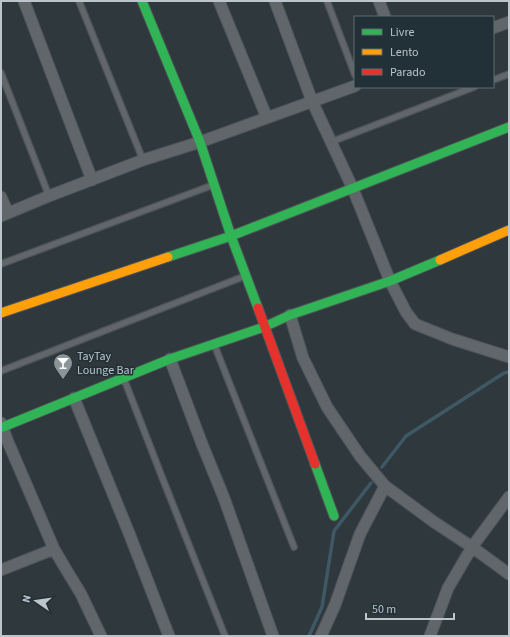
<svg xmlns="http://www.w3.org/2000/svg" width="510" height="637" viewBox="0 0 510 637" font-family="'Source Sans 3',sans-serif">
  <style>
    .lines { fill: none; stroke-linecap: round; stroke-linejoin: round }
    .stream { stroke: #3e5965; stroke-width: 3.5 }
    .lane-casing { stroke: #4d5357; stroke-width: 8 }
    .street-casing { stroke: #4d5357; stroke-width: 13 }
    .fast-casing { stroke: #4d5357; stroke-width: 11 }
    .slow-casing { stroke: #4d5357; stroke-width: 11 }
    .jam-casing { stroke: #4d5357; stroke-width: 11 }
    .lane { stroke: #606669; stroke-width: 5.5 }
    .street { stroke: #606669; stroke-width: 11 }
    .fast { stroke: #30b455; stroke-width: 9 }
    .slow { stroke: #ff9f0a; stroke-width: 9 }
    .jam { stroke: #e5322d; stroke-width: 9 }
    .labels { text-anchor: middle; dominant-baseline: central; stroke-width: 3; stroke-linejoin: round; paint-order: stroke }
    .poi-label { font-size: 12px; fill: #bbc5cb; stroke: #223037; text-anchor: start }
  </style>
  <rect width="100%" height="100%" fill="#2f383c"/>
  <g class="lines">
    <path class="stream" d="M382 467 406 436 504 373 509 372
      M309 636 322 607 334 531 371 483"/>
    <g class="lane-casing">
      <path id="lane" d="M79 1 143 160
        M327 1 355 75
        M1 73 49 196
        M493 80 509 74
        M331 142 474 87
        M1 264 213 185
        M214 344 294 547
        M1 371 245 276
        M124 379 162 477 225 636"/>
    </g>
    <g class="street-casing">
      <path id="street" d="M24 1 92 180
        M219 1 267 118
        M275 1 312 101 353 189 390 281 406 312 415 324 452 339 509 357
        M379 1 385 17
        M493 28 509 22
        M1 197 8 213
        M1 216 49 196 143 160 200 142 355 86
        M290 315 303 358 327 407 360 456 385 486 434 522 472 547 509 574
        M170 359 202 444 224 498 273 636
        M74 398 129 533 169 636
        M1 423 8 442 54 549 64 566 81 594 101 636
        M1 570 54 549
        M321 636 335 605 360 534 385 486
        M430 636 448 588 472 547 509 497"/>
    </g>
    <g class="fast-casing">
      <path id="fast" d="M142 1 200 142 231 236 258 308
        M168 257 231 236 509 127
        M3 427 170 359 264 327 290 315 390 281 440 260
        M315 464 334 516"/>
    </g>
    <g class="slow-casing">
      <path id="slow" d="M440 260 509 230
        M1 313 168 257"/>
    </g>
    <g class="jam-casing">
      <path id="jam" d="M258 308 315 464"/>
    </g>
    <use href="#lane" class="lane"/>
    <use href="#street" class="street"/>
    <use href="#fast" class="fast"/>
    <use href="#slow" class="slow"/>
    <use href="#jam" class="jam"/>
  </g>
  <defs>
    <g id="bar-pin" transform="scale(1)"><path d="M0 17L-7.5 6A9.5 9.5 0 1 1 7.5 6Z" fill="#8a9499" stroke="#223037"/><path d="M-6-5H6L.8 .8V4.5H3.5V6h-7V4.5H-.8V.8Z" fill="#fff"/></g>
  </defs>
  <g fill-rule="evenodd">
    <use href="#bar-pin" x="63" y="363"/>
  </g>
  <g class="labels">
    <g class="poi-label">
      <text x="77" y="356">TayTay<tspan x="77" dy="14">Lounge Bar</tspan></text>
    </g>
  </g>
  <rect width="510" height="637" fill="none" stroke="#bbc5cb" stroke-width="4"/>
  <rect x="354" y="16" width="140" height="72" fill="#223037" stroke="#5f6c72"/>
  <rect x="362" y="29" width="20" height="6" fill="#30b455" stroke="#5f6c72"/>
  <text x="390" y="36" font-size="12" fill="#bbc5cb">Livre</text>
  <rect x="362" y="49" width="20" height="6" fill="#ff9f0a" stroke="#5f6c72"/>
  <text x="390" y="56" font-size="12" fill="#bbc5cb">Lento</text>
  <rect x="362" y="69" width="20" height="6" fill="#e5322d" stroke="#5f6c72"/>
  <text x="390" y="76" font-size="12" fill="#bbc5cb">Parado</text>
  <g transform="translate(36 601) rotate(283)" stroke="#223037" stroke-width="3" paint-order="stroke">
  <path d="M0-3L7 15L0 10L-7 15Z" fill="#bbc5cb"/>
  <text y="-6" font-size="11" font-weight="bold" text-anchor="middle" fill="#bbc5cb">N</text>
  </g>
  <path d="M366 613v6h88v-6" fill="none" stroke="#bbc5cb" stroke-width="2"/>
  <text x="372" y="613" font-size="12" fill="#bbc5cb" stroke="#223037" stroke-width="3" paint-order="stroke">50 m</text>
</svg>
